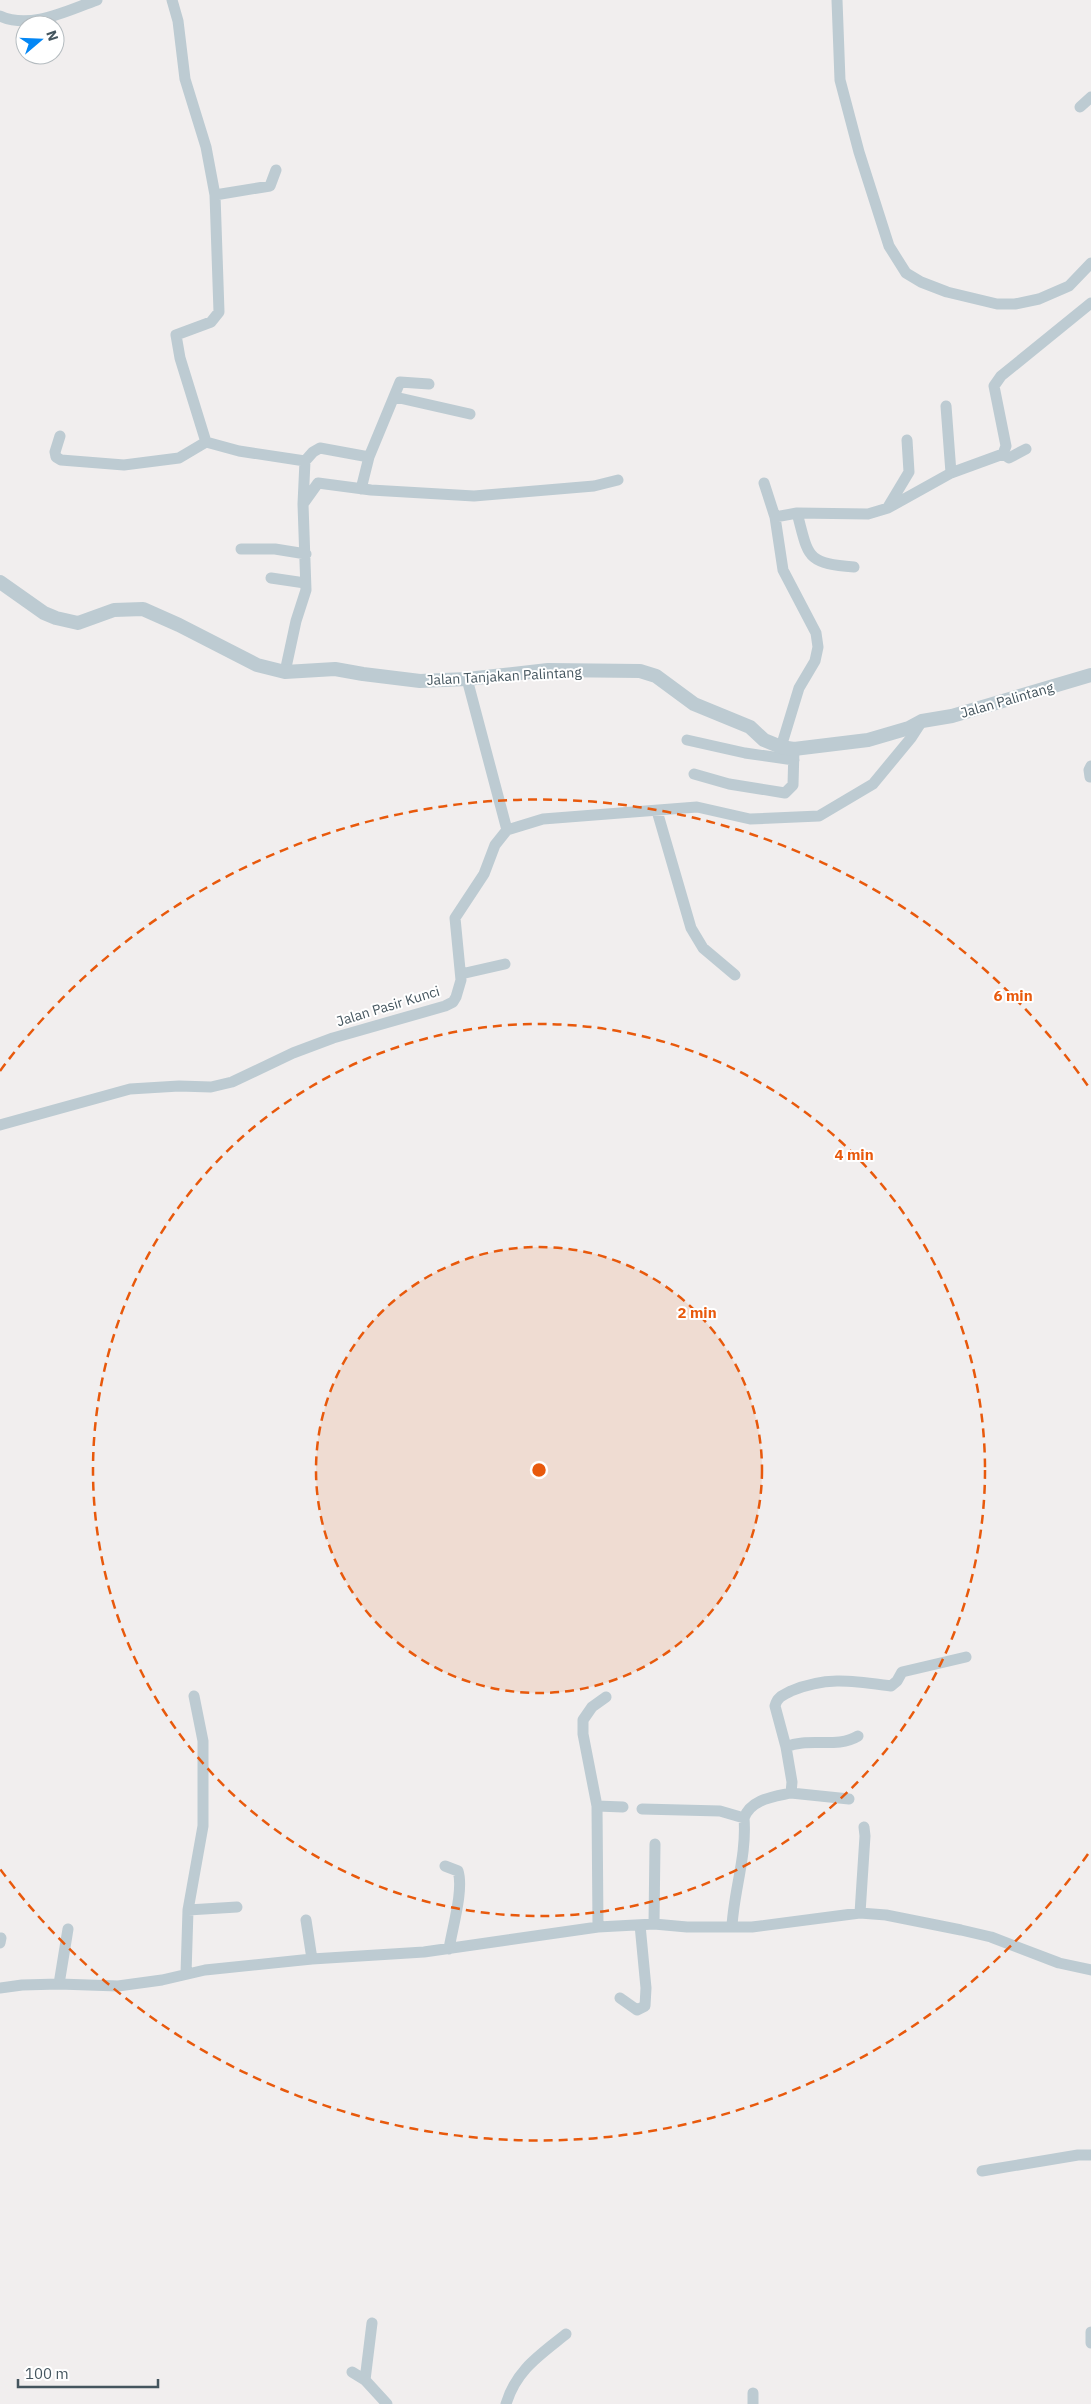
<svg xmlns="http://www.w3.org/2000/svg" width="1091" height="2404" viewBox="0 0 1091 2404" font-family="'IBM Plex Sans',sans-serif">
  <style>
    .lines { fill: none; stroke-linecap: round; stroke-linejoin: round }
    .minor { stroke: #bdcbd2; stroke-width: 11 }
    .tertiary { stroke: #bdcbd2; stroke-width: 14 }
    .ring { fill: none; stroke: #e8590c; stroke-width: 2.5; stroke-dasharray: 9 6 }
    .labels { text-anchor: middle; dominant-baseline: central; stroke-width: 4; stroke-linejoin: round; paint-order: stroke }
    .street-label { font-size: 14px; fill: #44555e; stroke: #fff }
    .centre { fill: #e8590c; stroke: #fff; stroke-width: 2.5 }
    .ring-label { font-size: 15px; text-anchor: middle; font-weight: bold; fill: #e8590c; stroke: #fff; stroke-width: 4; stroke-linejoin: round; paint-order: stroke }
  </style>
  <rect width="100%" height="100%" fill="#f1eeee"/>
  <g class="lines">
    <path class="minor" d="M172 0 178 21 185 79 206 147 215 195 219 312 211 322 176 335 180 358 206 442 239 451 305 461 303 504 306 590 296 621 285 672
      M837 0 840 80 859 152 889 246 906 273 921 282 947 292 997 304H1015L1039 299 1069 286 1091 263
      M0 16C31 30 68 10 97 0
      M1080 107 1091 97
      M215 195 270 186 276 170
      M395 397 470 414
      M946 406 951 473
      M60 436 55 452 56 457 61 460 124 465 179 458 206 442
      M1003 454 1009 458 1026 449
      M369 457 400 382 429 384
      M305 461 313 452 320 448 369 457 361 489
      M764 483 775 517
      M303 504 318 483 371 490 474 496 594 486 618 480
      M888 507 909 472 907 440
      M797 513C809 557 805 563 854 567
      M241 549H275L306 554
      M271 578 305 583
      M467 679 507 830
      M687 740 745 753 794 760
      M781 747 799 688 815 661 818 647 816 633 783 570 775 517 797 513 868 514 888 508 951 473 1003 454 1006 446 994 386 1001 376 1091 303
      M694 774 729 784 785 793 793 785 794 749
      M1090 777 1089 770 1091 766
      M657 811 691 928 703 948 735 975
      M461 974 505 964
      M0 1125 130 1089 179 1086 211 1087 232 1082 293 1053 333 1038 445 1006 453 1002 456 997 461 980 455 918 484 874 495 845 507 830 543 819 697 807 750 819 819 816 873 784 911 738 922 721
      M786 1747 775 1706C777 1697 783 1695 791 1691 827 1676 853 1681 891 1686L897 1681 902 1672 966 1657
      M791 1793 849 1799
      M597 1806 623 1807
      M642 1809 720 1811 744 1818C747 1855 734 1890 732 1926
      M744 1818C751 1799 773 1797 791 1793L792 1782 786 1747C808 1737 837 1749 858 1736
      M445 1866 458 1871C464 1890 452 1929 449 1949
      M188 1910 237 1907
      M860 1913 865 1836 864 1827
      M306 1920 312 1959
      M654 1924 655 1844
      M598 1927 597 1806 583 1734V1720L592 1707 606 1697
      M0 1943 1 1938
      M186 1974 188 1910 203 1826V1741L194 1696
      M59 1984 68 1929
      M0 1988 22 1985 59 1984 118 1986 162 1980 205 1970 312 1959 424 1952 598 1927 654 1924 687 1927H752L860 1913 886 1915 961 1930 991 1937 1059 1963 1091 1970
      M620 1998 637 2010 645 2006 646 1988 640 1925
      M982 2171 1078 2155H1091
      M372 2323 365 2380 387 2404
      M1091 2332V2343
      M352 2372 365 2380
      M506 2404C516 2370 540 2355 566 2334
      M753 2404V2393"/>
    <path class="tertiary" d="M0 582 44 613 56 618 78 623 114 610 143 609 179 625 257 665 285 672 335 669 363 674 420 681 467 679 548 670 640 671 656 676 694 704 750 727 764 740 781 747 794 749 868 740 909 728 922 721 952 716 1091 675"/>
  </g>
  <circle cx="539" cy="1470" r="223" fill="#e8590c" fill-opacity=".12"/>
  <g class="ring">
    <circle cx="539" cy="1470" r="223"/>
    <circle cx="539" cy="1470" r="446"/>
    <path d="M1088 1854A670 670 0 0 1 0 1869M0 1071A670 670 0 0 1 1088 1086"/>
  </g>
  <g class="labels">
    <g class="street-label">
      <text transform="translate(504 676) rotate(-3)">Jalan Tanjakan Palintang</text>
      <text transform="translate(1007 700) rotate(-16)">Jalan Palintang</text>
      <text transform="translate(388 1006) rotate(-17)">Jalan Pasir Kunci</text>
    </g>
  </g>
  <circle cx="539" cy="1470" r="8" class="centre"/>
  <g class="ring-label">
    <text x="1013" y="1001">6 min</text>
    <text x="854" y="1160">4 min</text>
    <text x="697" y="1318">2 min</text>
  </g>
  <g transform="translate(40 40) rotate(71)"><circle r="24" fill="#ffffff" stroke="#b4bbbf"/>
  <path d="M0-4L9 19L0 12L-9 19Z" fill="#0487f5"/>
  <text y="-8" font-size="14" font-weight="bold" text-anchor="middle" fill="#44555e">N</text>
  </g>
  <path d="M18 2379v8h140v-8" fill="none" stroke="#44555e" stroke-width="2.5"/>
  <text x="25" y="2379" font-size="15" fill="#44555e" stroke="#ffffff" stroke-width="4" paint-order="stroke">100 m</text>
</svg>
